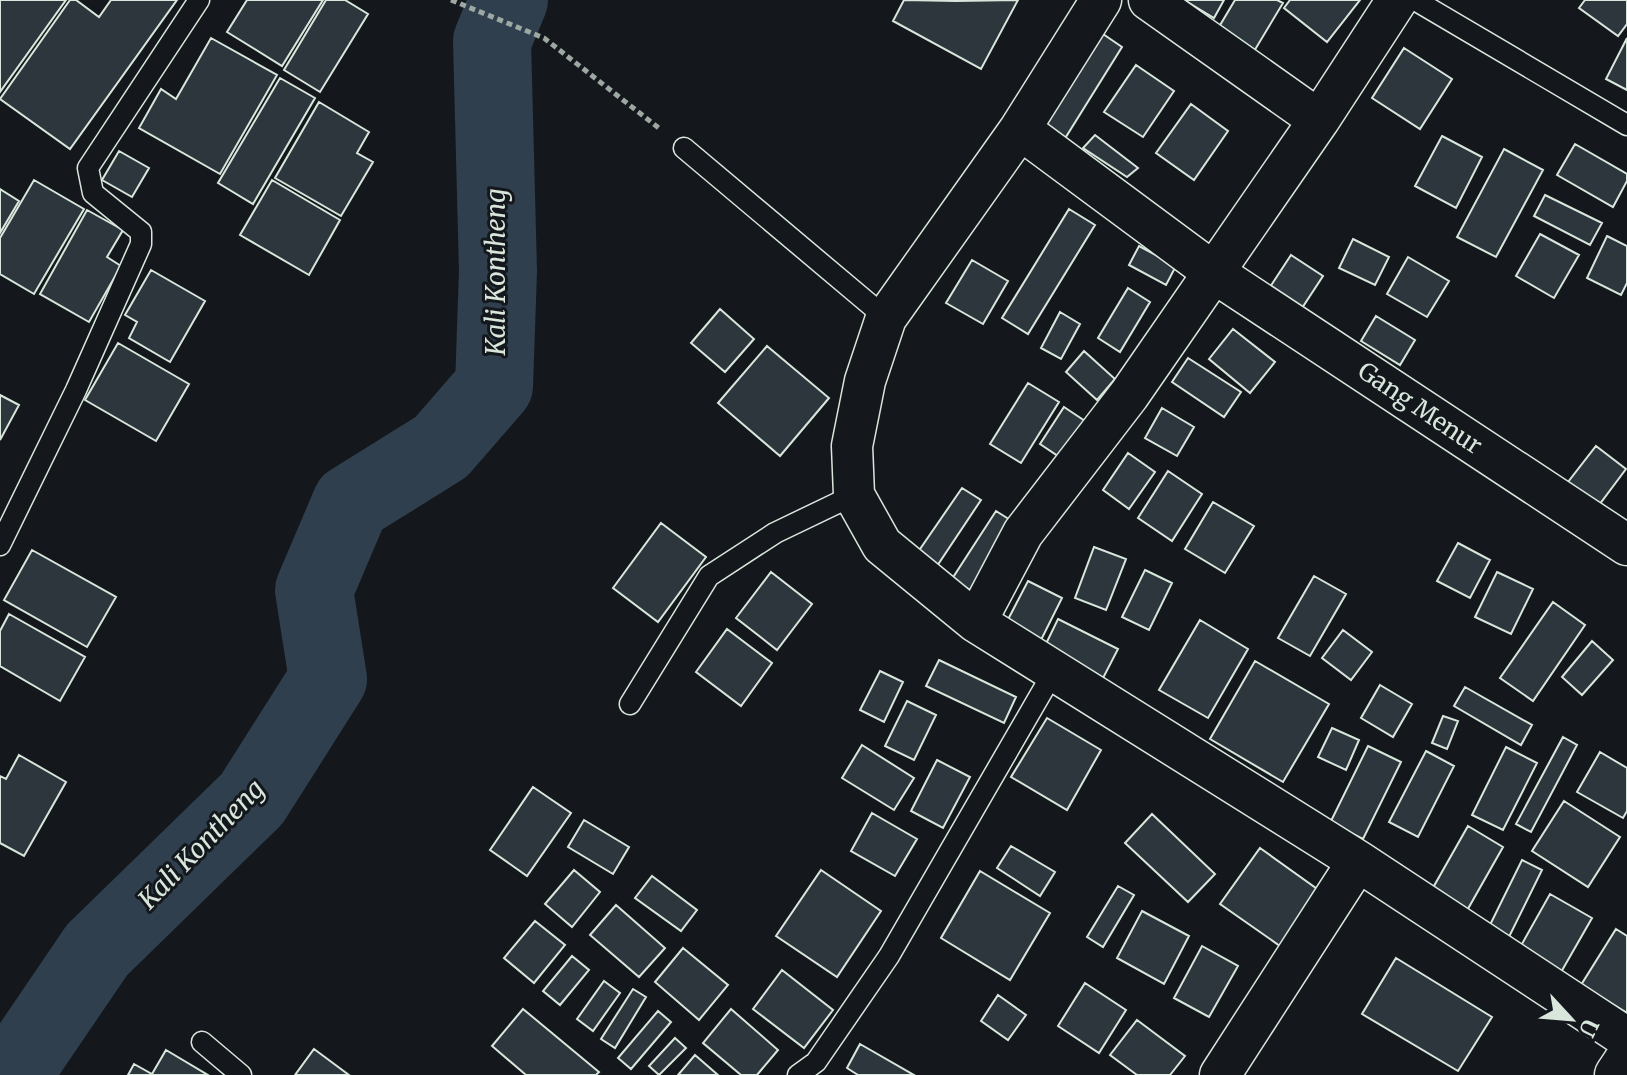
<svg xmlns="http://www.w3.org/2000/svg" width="1627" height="1075" viewBox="0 0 1627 1075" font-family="Merriweather,serif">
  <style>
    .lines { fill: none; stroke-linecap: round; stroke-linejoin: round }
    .river { stroke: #2f3f4d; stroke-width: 78 }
    .building { fill: #2c363c; stroke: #d8e6dc; stroke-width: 2 }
    .service-casing { stroke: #d8e6dc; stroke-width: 23 }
    .minor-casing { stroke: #d8e6dc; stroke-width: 43 }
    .secondary-casing { stroke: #d8e6dc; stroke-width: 47 }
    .path { stroke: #9da8a2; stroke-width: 5; stroke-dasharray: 6 4; stroke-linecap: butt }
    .service { stroke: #14181c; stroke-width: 20 }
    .minor { stroke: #14181c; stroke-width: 40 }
    .secondary { stroke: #14181c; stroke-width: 44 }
    .labels { text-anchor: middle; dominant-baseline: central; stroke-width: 6; stroke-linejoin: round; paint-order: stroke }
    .street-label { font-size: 24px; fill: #d8e6dc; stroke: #14181c }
    .water-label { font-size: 26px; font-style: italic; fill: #d8e6dc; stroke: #14181c }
  </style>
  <rect width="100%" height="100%" fill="#14181c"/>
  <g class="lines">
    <path class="river" d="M12 1075 97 950 252 799 328 679 314 590 351 503 441 447 494 386 498 271 492 41 509 0"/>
  </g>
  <path class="building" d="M0 0H66L0 92Z
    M70 0H76L99 17 111 0H177L70 149 0 99Z
    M247 0H323L282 66 227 32Z
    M326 0H345L368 14 320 92 284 70Z
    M904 0 956 1 1018 0 981 69 893 21Z
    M1184 0H1224L1214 18Z
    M1235 0H1277L1283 3 1250 58 1213 37Z
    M1290 0H1360L1327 42 1284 8Z
    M1585 0H1627V24L1618 36 1579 8Z
    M1103 34 1122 47 1059 148 1039 135Z
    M211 38 277 75 220 174 139 128 161 89 176 99Z
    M1627 38V90L1606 79Z
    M1404 48 1452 79 1420 129 1372 98Z
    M1136 65 1174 91 1143 137 1104 112Z
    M280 78 315 98 253 204 218 183Z
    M319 102 369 132 357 153 373 162 341 216 275 178Z
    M1191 104 1228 131 1194 180 1156 153Z
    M1095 135 1138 168 1127 177 1083 148Z
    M1442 136 1482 157 1456 208 1415 186Z
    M1575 144 1627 174V181L1613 207 1557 175Z
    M1504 149 1543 170 1496 257 1457 237Z
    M119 151 149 168 132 197 102 180Z
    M34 180 84 209 34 294 0 274V238Z
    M272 180 340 220 309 275 240 235Z
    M0 189 19 201 0 233Z
    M1545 195 1602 223 1590 245 1534 216Z
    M1069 209 1095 225 1028 334 1002 318Z
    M87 210 123 230 107 257 121 266 89 322 40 294Z
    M1540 234 1579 255 1554 298 1516 276Z
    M1607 236 1627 246V283L1621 295 1587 278Z
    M1353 239 1389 257 1375 285 1339 268Z
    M1139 246 1176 266 1166 285 1129 265Z
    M1291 255 1323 276 1302 308 1270 287Z
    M1408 257 1449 281 1427 317 1387 294Z
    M972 260 1008 281 983 324 946 303Z
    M151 270 205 301 170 362 129 338 137 322 125 315Z
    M1128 288 1150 302 1120 352 1098 338Z
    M720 309 754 339 725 372 691 343Z
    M1060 312 1080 324 1061 359 1041 348Z
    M1376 316 1415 340 1400 365 1361 341Z
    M1233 329 1275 362 1250 393 1209 359Z
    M118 343 189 384 156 441 85 400Z
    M767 346 829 398 780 456 718 403Z
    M1084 351 1115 379 1097 400 1066 372Z
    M1188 358 1241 392 1224 417 1172 382Z
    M1028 383 1059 402 1021 463 990 444Z
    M0 395 19 405 0 440Z
    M1064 407 1085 421 1061 458 1040 444Z
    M1162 408 1194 427 1177 456 1145 438Z
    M1596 446 1626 469 1599 505 1568 482Z
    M1128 453 1155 472 1129 509 1103 490Z
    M1168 471 1202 494 1172 541 1138 518Z
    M962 488 981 500 937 566 918 552Z
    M1213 502 1254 526 1225 573 1185 549Z
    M996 511 1015 523 970 590 952 579Z
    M661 523 706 557 658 622 613 588Z
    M1458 543 1490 560 1470 598 1437 581Z
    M1094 547 1126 559 1106 610 1075 598Z
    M32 550 116 597 87 647 4 600Z
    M1145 570 1172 583 1149 630 1122 617Z
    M771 572 812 604 777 650 736 618Z
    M1497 572 1533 589 1511 634 1475 617Z
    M1314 576 1346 594 1310 656 1278 638Z
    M1028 581 1062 598 1037 648 1002 631Z
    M1553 602 1585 625 1533 701 1500 678Z
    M9 614 85 657 60 701 0 666V631Z
    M1058 619 1118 649 1101 682 1042 652Z
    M1200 620 1248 649 1208 718 1159 690Z
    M727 629 772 663 741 706 696 672Z
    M1343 630 1372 652 1351 680 1322 658Z
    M1592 641 1613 660 1582 695 1562 677Z
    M939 660 1016 697 1004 723 926 686Z
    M1255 661 1329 704 1283 782 1210 739Z
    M880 671 903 682 884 722 860 710Z
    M1380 685 1412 704 1393 737 1361 718Z
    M1465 687 1532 725 1521 745 1454 706Z
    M907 701 936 715 914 760 885 746Z
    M1443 716 1458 721 1447 749 1432 743Z
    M1047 718 1101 750 1067 810 1011 777Z
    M1332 728 1359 740 1346 770 1318 757Z
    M1563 737 1577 745 1531 832 1516 824Z
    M862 745 914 778 894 810 842 778Z
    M1368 746 1401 762 1363 839 1330 823Z
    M1506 747 1537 763 1503 830 1472 815Z
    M1426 751 1454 766 1418 837 1389 822Z
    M1600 752 1627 768V811L1623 818 1577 792Z
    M19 755 66 782 24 856 0 843V776L6 779Z
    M937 760 970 777 943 828 911 811Z
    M533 787 571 813 527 876 490 850Z
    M1564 801 1620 837 1588 887 1532 851Z
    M872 813 917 839 895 876 851 851Z
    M1152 814 1215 874 1188 902 1125 843Z
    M584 820 629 847 613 874 568 847Z
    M1468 826 1503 847 1465 914 1430 893Z
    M1011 846 1055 872 1040 896 997 868Z
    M1260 848 1320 891 1280 946 1220 904Z
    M1522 860 1542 870 1505 945 1485 935Z
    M574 870 600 892 572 927 545 904Z
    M821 870 881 911 837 977 776 936Z
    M980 871 1050 913 1010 980 941 938Z
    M652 876 697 910 681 931 635 898Z
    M1118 886 1134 895 1103 947 1087 937Z
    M1550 894 1592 918 1560 974 1518 951Z
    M616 905 665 948 639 977 590 935Z
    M1142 911 1189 936 1164 984 1117 958Z
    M535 921 565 945 534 983 504 958Z
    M1616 929 1627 936V1013L1581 985Z
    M1202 946 1238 966 1209 1017 1174 998Z
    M683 948 728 985 699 1020 655 982Z
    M572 956 589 970 560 1005 543 991Z
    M1396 958 1492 1017 1458 1071 1362 1014Z
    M782 970 833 1010 804 1048 753 1009Z
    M604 981 620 993 593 1031 577 1019Z
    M1085 983 1126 1010 1099 1053 1058 1026Z
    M633 989 646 997 615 1048 601 1039Z
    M998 995 1026 1015 1008 1040 981 1021Z
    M523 1009 599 1072 596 1075H526L492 1046Z
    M731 1009 778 1050 757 1075H741L703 1043Z
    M658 1011 671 1022 631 1069 618 1058Z
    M1137 1020 1185 1056 1170 1075H1137L1110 1055Z
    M675 1038 686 1048 659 1075 649 1066Z
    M860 1044 914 1075H858L847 1068Z
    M314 1049 349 1075H295Z
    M166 1050 208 1075H128L134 1064 152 1074Z
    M695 1055 718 1075H678Z"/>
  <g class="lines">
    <g class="service-casing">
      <path id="service" d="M1415 0 1627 125
        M684 148 886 318
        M0 545 76 390 141 244V232L93 193 88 168 199 0
        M630 704 709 576 775 533 854 495
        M202 1042 241 1075
        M798 1075 816 1062 889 956 1054 671"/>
    </g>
    <g class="minor-casing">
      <path id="minor" d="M1101 0 1020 129 886 318 865 381 852 446 854 495 882 545 976 622 1358 861 1627 1038
        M1149 0 1319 120
        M1020 129 1213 272 1627 545
        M976 622 1023 533 1129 395 1319 120 1397 0
        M1220 1075 1358 861"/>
    </g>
    <g class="secondary-casing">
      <path id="secondary" d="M1617 1075 1627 1060"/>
    </g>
    <path class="path" d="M451 0 544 38 660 129"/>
    <use href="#service" class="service"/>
    <use href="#minor" class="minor"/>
    <use href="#secondary" class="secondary"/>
  </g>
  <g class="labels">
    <g class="street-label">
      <text transform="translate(1420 408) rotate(34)">Gang Menur</text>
    </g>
    <g class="water-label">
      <text transform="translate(495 272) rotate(-90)">Kali Kontheng</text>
      <text transform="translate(201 844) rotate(-46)">Kali Kontheng</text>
    </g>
  </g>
  <g transform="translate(1571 1019) rotate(116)" stroke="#14181c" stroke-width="6" paint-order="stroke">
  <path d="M0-6L14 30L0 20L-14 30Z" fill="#d8e6dc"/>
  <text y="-12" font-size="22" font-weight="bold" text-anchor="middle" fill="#d8e6dc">U</text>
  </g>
</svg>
